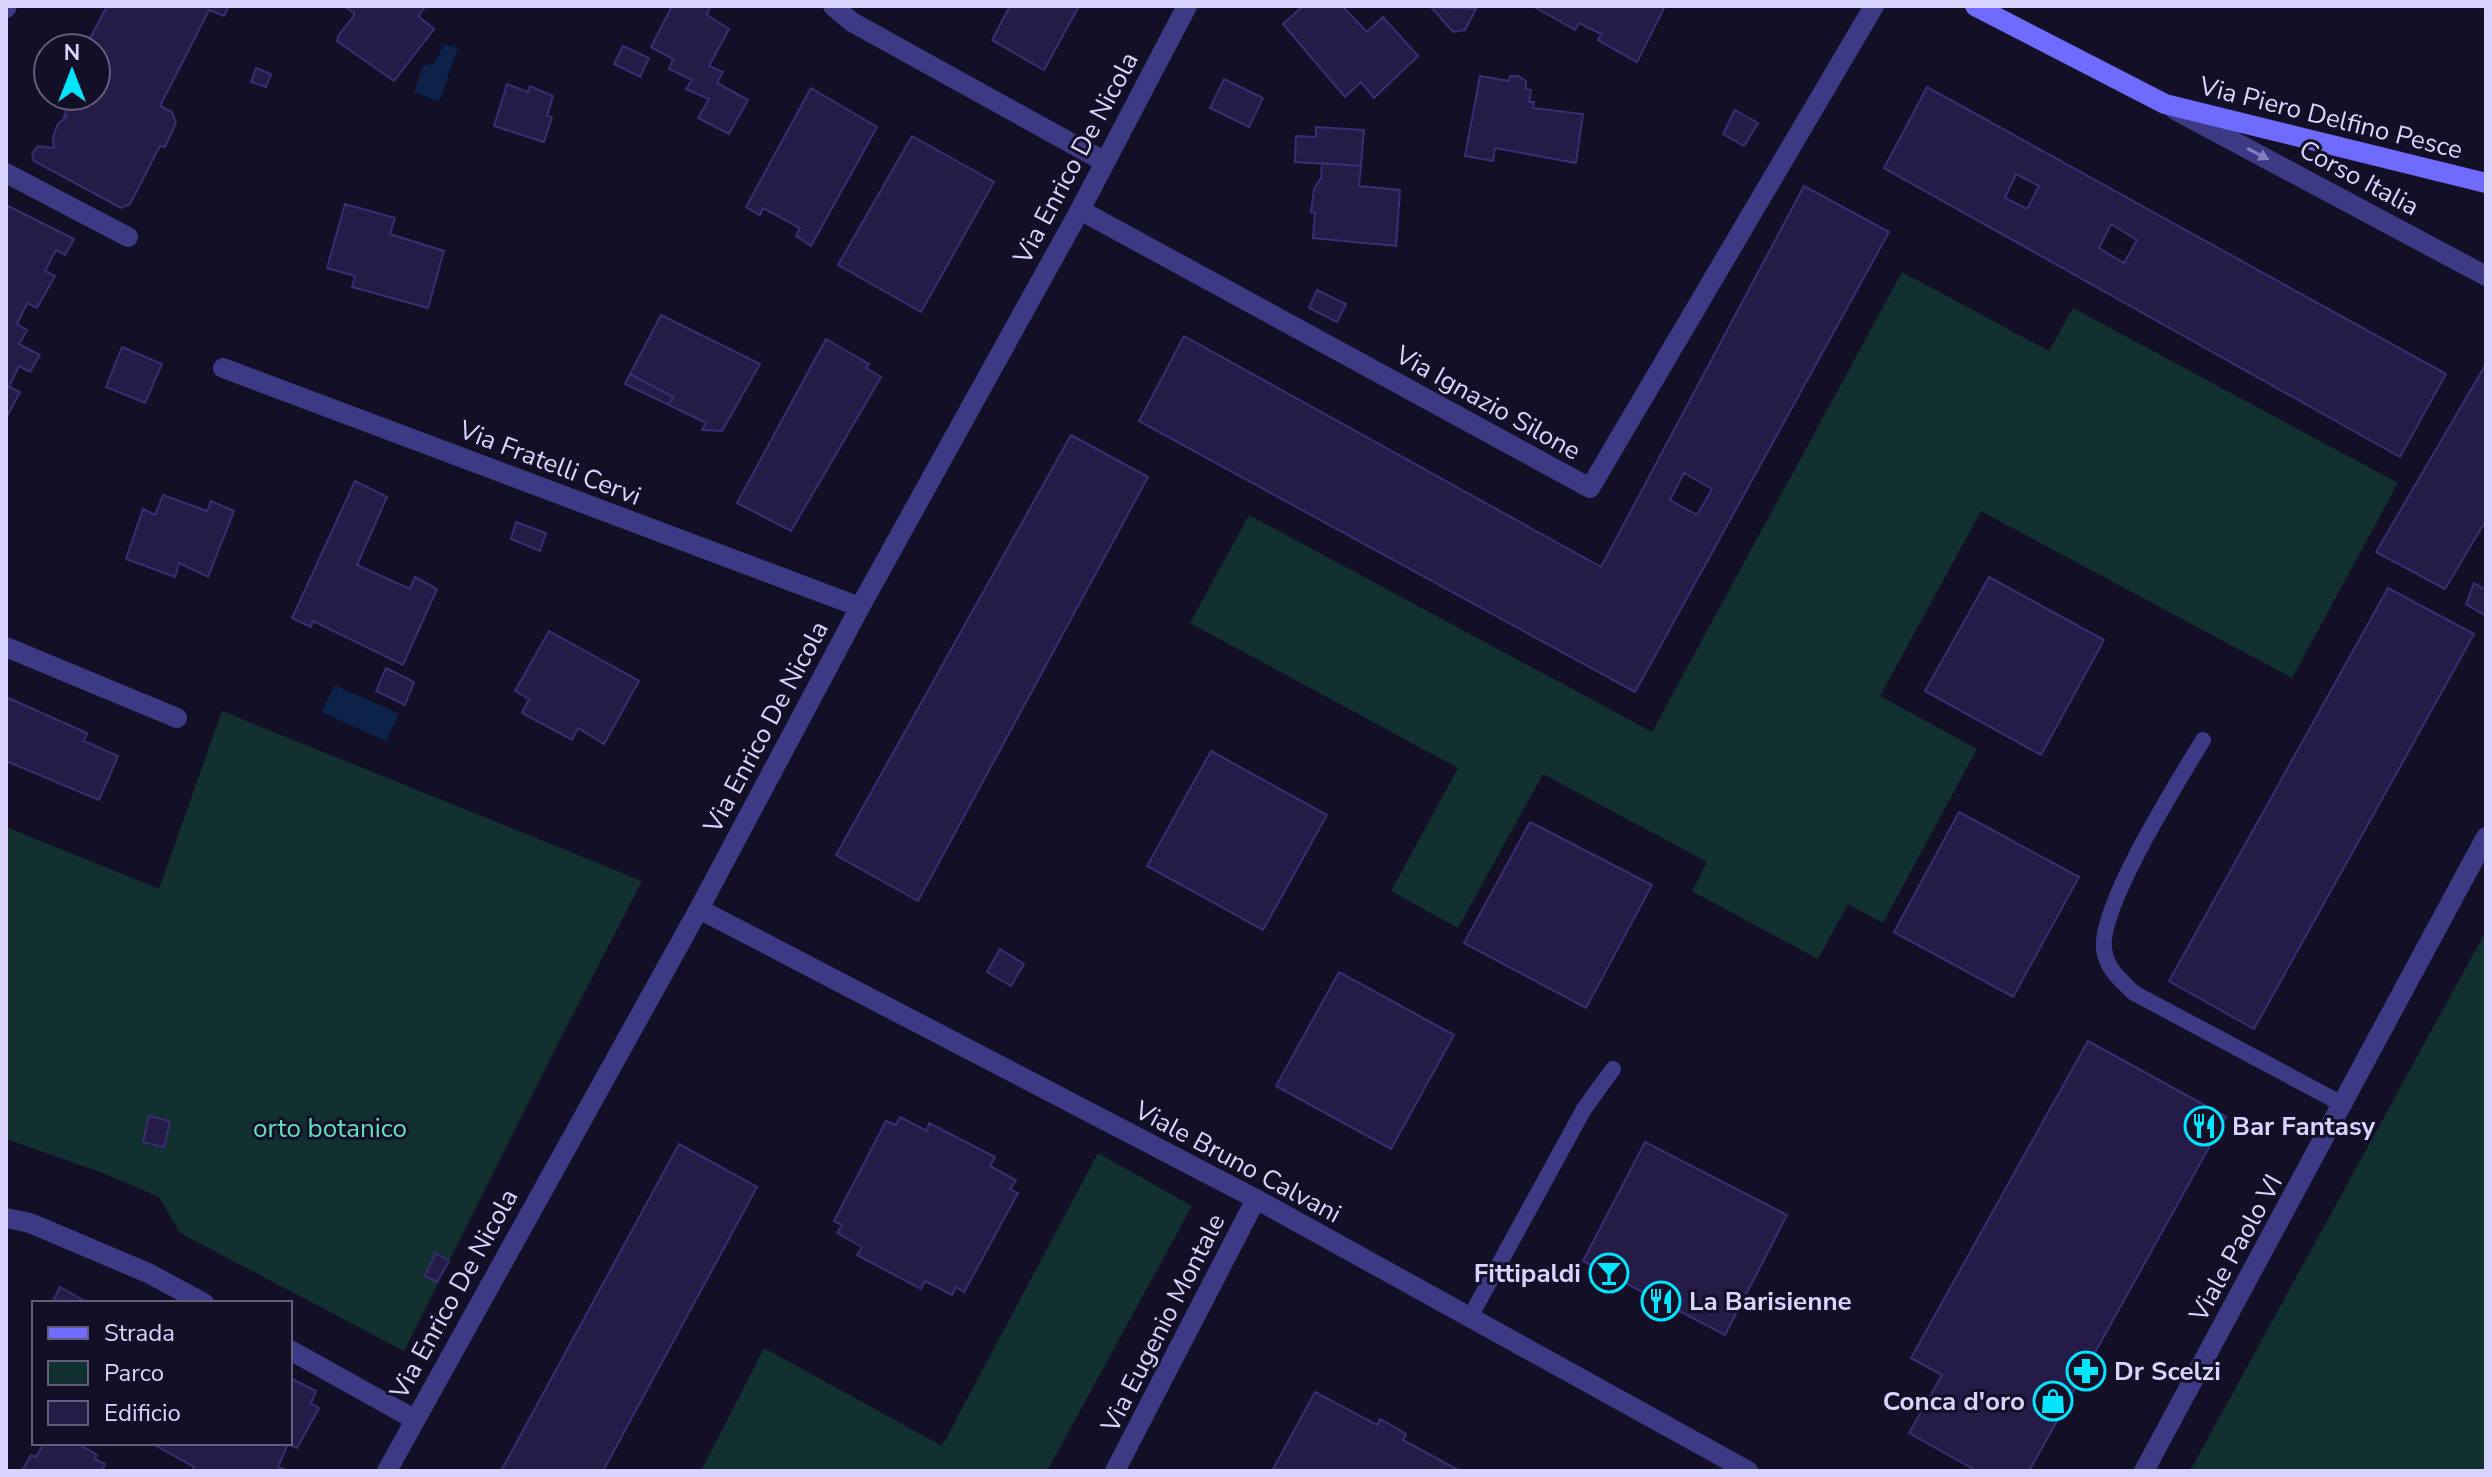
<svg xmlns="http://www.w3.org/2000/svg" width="2492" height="1477" viewBox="0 0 2492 1477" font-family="'Nunito Sans',sans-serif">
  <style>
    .green { fill: #12302f }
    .water { fill: #0c2248 }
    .building { fill: #241b47; stroke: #3b2d73; stroke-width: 2; fill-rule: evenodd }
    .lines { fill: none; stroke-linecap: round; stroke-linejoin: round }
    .lane { stroke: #3d3a85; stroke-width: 16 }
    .street { stroke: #3d3a85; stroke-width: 20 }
    .secondary { stroke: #6f6bff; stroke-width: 20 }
    .oneway { fill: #837fbc }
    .labels { text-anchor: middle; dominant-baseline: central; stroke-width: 6; stroke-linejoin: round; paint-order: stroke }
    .street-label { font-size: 26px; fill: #d9d4ff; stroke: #130f26 }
    .poi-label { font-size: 26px; font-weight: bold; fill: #d9d4ff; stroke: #130f26; text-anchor: start }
    .park-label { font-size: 26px; fill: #5fe0c0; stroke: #130f26 }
  </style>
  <rect width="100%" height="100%" fill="#130f26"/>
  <path class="green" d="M1902 272 2049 351 2073 308 2398 483 2292 678 1981 511 1880 696 1977 749 1883 923 1848 904 1818 959 1692 891 1707 862 1543 774 1458 928 1391 891 1458 768 1190 623 1249 515 1652 732Z
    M222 711 642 881 554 1051 404 1351 180 1233 159 1197 103 1173 6 1139V827L159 889Z
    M2486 931V1471H2190Z
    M1098 1153 1192 1206 1047 1471H701L764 1348 942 1446Z"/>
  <path class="water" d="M444 44 458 48 439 102 414 92 423 66 435 63Z
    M335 685 399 714 386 741 321 712Z"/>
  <path class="building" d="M107 6H229L224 16 209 10 160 106 172 112 176 123 165 147 160 146 130 204 121 208 34 161 32 154 38 146 54 148 53 137 58 124 67 116H64L70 100 75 97 96 96V48H85Z
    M344 6H426L418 16 434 29 394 81 337 41 339 35 355 14Z
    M672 6H705L710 8 707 15 729 29 709 66 723 72 717 83 748 100 729 134 698 118 709 99 686 89 692 80 669 69 673 59 651 47Z
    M1010 6H1079L1044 70 992 40Z
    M1303 6H1342L1367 32 1383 17 1418 56 1374 98 1361 82 1345 97 1283 24Z
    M1533 6H1665L1637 62 1598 40 1601 34 1579 23 1575 30Z
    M1431 7 1476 9 1465 30 1453 32Z
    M623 46 649 58 640 77 614 64Z
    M256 68 271 74 266 87 251 82Z
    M1480 76 1509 81 1510 76H1518L1526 81V89L1531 90 1529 102H1534L1533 108 1583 114 1576 163 1495 148 1493 161 1465 156Z
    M1224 79 1263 98 1249 127 1210 108Z
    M507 84 528 92 530 86 553 96 547 116 552 117 544 142 494 126Z
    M1927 87 2446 374 2400 457 1884 168ZM2016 174 2039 186 2027 209 2005 198ZM2111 224 2137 240 2124 263 2099 248Z
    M811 88 877 127 811 246 796 236 800 228 763 208 760 215 746 207Z
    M1735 110 1758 123 1744 146 1723 134Z
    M1316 127 1364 130 1361 166 1295 162 1296 136 1316 137Z
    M912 136 994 182 921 312 838 265Z
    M1322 163 1361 166 1359 186 1400 190 1396 246 1313 238 1315 213 1311 212 1314 189 1321 178Z
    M1804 186 1889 232 1635 692 1139 421 1184 336 1601 567ZM1684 473 1712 489 1697 515 1670 500Z
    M345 204 395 218 390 234 444 251 428 308 352 287 355 276 327 268Z
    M6 205 74 239 65 255 56 250 45 271 55 276 37 308 27 303 17 324 27 330 19 344 40 355 30 372 19 366 9 387 20 392 6 418Z
    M1317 290 1346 304 1337 322 1309 308Z
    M661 315 760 364 722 431 702 430 706 423 669 405 673 397 630 374Z
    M826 339 869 364 866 368 881 377 791 531 737 503Z
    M122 347 162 364 145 403 106 387Z
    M2486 364V520L2445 589 2376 552Z
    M630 374 673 397 669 405 625 384Z
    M1071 435 1148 477 918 901 836 855Z
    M355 481 387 497 357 565 410 589 415 577 437 589 403 665 313 621 311 627 292 618Z
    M163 495 207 511 211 501 234 511 208 577 179 563 175 577 126 559 143 509 155 515Z
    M516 522 546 533 540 551 511 539Z
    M1989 577 2104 640 2041 755 1925 691Z
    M2474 583 2486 590V616L2466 604Z
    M2388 588 2474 634 2254 1029 2169 981Z
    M549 631 639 681 604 744 578 728 572 740 522 713 529 699 515 691Z
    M386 668 414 682 405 705 376 691Z
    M6 697 87 733 84 741 118 756 99 800 6 761Z
    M1211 751 1327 815 1263 930 1147 866Z
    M1959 812 2079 877 2013 997 1894 932Z
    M1530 822 1652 885 1586 1008 1464 943Z
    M1000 949 1024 964 1011 986 987 972Z
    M1339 972 1454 1035 1391 1149 1276 1086Z
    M2088 1041 2226 1117 2029 1471H1977L1909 1433 1942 1375 1911 1358Z
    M149 1116 170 1121 164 1147 143 1142Z
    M900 1117 927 1131 929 1123 995 1157 990 1166 1016 1180 1010 1189 1018 1193 964 1292 956 1287 952 1295 925 1281 921 1289 857 1255 862 1247 837 1233 842 1225 834 1221 886 1121 896 1125Z
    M1645 1142 1787 1215 1725 1335 1583 1261Z
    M679 1144 757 1187 603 1471H501Z
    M436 1253 449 1261 437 1282 425 1276Z
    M60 1287 88 1303H52Z
    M290 1378 316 1391 311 1403 319 1408 297 1448 288 1444 278 1467 284 1469 283 1471H192L194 1467 151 1443H290Z
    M1315 1392 1377 1425 1380 1419 1406 1434 1403 1440 1460 1471H1272Z
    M44 1443H77L97 1455 95 1459 105 1464 102 1471H22L31 1455 36 1457Z"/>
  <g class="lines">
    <path class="lane" d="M2203 740C2179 780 2099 906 2104 949 2107 970 2120 979 2134 993L2344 1105
      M1469 1319 1584 1109 1613 1069"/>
    <path class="street" d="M833 6 852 22 1105 162
      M6 8 7 6
      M2175 110 2486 276
      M6 173 128 237
      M1080 210 1590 488 1874 6
      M223 368 860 607
      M6 647 177 718
      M699 909 1256 1199 1748 1471
      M6 1218 30 1223 148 1273 204 1303
      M290 1350 414 1419
      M387 1471 699 909 860 607 1080 210 1187 6
      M1115 1471 1256 1199
      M2144 1471 2486 837"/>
    <path class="secondary" d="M1975 6 2165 104 2486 183"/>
  </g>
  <defs><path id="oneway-solid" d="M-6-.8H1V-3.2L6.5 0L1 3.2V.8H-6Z" transform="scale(2)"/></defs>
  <use class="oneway" href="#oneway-solid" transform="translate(2258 154) rotate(28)"/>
  <defs>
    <g id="restaurant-ring" transform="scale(2)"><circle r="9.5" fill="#130f26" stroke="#00e5ff" stroke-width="1.5"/><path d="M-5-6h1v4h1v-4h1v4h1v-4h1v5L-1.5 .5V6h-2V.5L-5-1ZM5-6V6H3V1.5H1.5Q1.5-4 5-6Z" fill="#00e5ff"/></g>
    <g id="bar-ring" transform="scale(2)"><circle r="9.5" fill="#130f26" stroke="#00e5ff" stroke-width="1.5"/><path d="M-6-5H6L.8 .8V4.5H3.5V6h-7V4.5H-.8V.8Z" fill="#00e5ff"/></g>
    <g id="pharmacy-ring" transform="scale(2)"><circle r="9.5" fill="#130f26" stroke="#00e5ff" stroke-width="1.5"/><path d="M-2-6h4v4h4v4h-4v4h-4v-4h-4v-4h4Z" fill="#00e5ff"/></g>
    <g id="shop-ring" transform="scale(2)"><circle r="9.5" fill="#130f26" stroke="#00e5ff" stroke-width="1.5"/><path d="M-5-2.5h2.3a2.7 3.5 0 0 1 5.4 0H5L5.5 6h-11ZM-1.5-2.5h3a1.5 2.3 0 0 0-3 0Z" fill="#00e5ff"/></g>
  </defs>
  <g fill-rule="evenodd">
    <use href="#restaurant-ring" x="2204" y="1126"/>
    <use href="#bar-ring" x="1609" y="1273"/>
    <use href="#restaurant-ring" x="1661" y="1301"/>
    <use href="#pharmacy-ring" x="2086" y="1371"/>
    <use href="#shop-ring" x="2053" y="1401"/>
  </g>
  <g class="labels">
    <g class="street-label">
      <text transform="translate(2331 118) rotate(14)">Via Piero Delfino Pesce</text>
      <text transform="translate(1076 158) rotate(-62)">Via Enrico De Nicola</text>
      <text transform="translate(2359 178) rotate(28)">Corso Italia</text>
      <text transform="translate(1488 403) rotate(29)">Via Ignazio Silone</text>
      <text transform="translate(550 463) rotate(21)">Via Fratelli Cervi</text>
      <text transform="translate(766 727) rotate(-62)">Via Enrico De Nicola</text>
      <text transform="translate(1238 1162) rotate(28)">Viale Bruno Calvani</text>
      <text transform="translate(2236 1248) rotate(-61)">Viale Paolo VI</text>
      <text transform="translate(454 1294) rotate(-61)">Via Enrico De Nicola</text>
      <text transform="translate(1163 1323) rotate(-63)">Via Eugenio Montale</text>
    </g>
    <g class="poi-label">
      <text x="2232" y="1126">Bar Fantasy</text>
      <text x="1581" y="1273" text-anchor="end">Fittipaldi</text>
      <text x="1689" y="1301">La Barisienne</text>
      <text x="2114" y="1371">Dr Scelzi</text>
      <text x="2025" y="1401" text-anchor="end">Conca d'oro</text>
    </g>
    <g class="park-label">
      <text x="330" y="1128">orto botanico</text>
    </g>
  </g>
  <rect width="2492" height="1477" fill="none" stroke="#d9d4ff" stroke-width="16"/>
  <rect x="32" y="1301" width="260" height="144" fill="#130f26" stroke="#625e7d" stroke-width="2"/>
  <rect x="48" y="1327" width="40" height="12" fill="#6f6bff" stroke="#625e7d" stroke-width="2"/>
  <text x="104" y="1341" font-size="24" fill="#d9d4ff">Strada</text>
  <rect x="48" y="1361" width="40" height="24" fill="#12302f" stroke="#625e7d" stroke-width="2"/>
  <text x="104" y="1381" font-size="24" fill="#d9d4ff">Parco</text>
  <rect x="48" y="1401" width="40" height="24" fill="#241b47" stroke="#625e7d" stroke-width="2"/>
  <text x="104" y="1421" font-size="24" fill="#d9d4ff">Edificio</text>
  <g transform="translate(72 72)"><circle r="38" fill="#130f26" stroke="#625e7d" stroke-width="2"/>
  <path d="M0-6L14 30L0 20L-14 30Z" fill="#00e5ff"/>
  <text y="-12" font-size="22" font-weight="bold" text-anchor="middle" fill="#d9d4ff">N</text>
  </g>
</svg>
